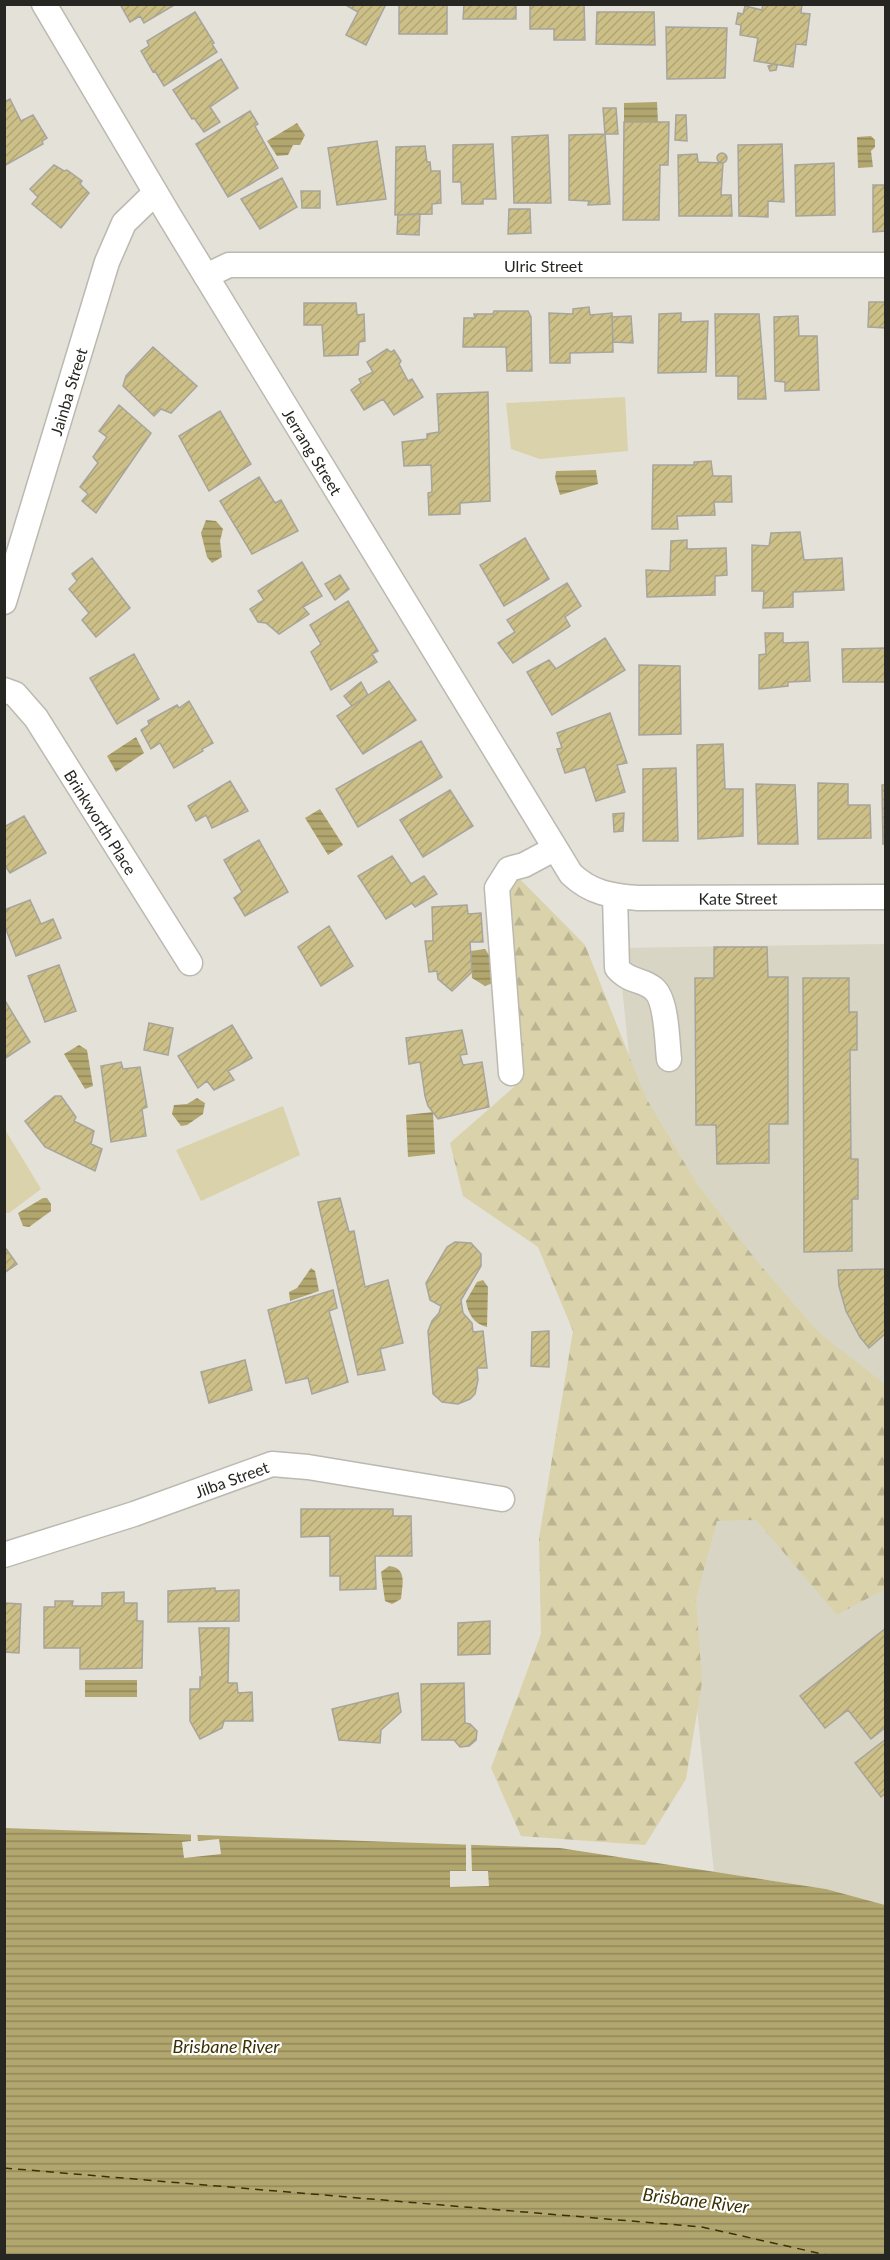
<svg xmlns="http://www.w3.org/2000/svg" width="890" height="2260" viewBox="0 0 890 2260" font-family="Lato,sans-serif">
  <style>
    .built { fill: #d8d5c5 }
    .grass { fill: #dad2aa }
    .forest { fill: url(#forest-firs) }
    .water { fill: url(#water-rules) }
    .pier { fill: #e3e1d8 }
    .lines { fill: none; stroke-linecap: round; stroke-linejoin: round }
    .ferry { stroke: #3b3203; stroke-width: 1.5; stroke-dasharray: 8 6; stroke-linecap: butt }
    .building { fill: url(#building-hatch); stroke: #a6a49c; stroke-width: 1.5 }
    .minor-casing { stroke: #bbb9b0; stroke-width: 27 }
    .minor { stroke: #fff; stroke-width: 24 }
    .labels { text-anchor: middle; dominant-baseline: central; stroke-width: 4.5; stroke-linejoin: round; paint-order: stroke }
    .street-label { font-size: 16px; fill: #262622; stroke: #fff }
    .water-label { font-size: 18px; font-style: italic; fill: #3b3203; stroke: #fff }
  </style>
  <defs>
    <pattern id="forest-firs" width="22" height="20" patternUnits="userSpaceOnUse" patternTransform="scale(1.5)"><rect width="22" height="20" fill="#dad2aa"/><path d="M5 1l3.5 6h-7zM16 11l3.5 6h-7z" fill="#bbb492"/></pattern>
    <pattern id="water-rules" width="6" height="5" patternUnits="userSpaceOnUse" patternTransform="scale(1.5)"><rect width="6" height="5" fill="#b2a66f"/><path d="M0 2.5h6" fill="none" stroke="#91875b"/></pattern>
    <pattern id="building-hatch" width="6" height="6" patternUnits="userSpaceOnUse" patternTransform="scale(1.5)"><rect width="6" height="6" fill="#ccc088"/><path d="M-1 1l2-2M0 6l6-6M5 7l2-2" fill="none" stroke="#afa575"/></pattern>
  </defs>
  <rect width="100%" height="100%" fill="#e3e1d8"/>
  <path class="built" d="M885 944V1905L826 1889 714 1872 618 948Z"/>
  <path class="grass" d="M625 397 628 451 540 459 511 449 506 403Z
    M283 1106 300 1155 201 1201 176 1150Z
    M4 1128 41 1189 9 1213H5Z"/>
  <path class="forest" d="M514 873 585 945 646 1098 697 1184 760 1265 821 1335 885 1384V1589L837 1615 756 1520 717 1521 696 1599 702 1682 686 1779 645 1845 521 1836 491 1768 541 1634 539 1538 573 1331 538 1247 463 1196 450 1143 514 1087 510 1003 500 893Z"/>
  <path class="water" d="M657 102 658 122H624V103Z
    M297 123 305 135 300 145H293L288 155 277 156 267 141Z
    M871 136 875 140V147L871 151 873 167 858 168 857 137Z
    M596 470 598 484 560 495 555 478 556 471Z
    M206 520 216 521 223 529 220 541 222 557 212 563 207 557 201 533Z
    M136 737 144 753 116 772 107 756Z
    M320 809 343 845 328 855 305 818Z
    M485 949 491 958 493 983 485 986 472 978 471 951Z
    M79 1045 87 1050 93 1086 85 1089 64 1054Z
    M197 1098 205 1103 203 1114 187 1125 181 1126 172 1114 174 1105 187 1104Z
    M433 1112 435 1154 408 1157 406 1115Z
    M43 1198H47L51 1204V1211L29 1227 23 1226 18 1213Z
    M311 1268 315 1271 319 1291 290 1301 289 1292 297 1288Z
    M483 1280 488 1287 487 1327C474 1324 468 1314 466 1301L477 1282Z
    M389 1566C408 1568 402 1585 401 1599L392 1604 385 1601 381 1572Z
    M85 1680H137V1697H85Z
    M5 1828 560 1848 826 1889 885 1905V2255L5 2256Z"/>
  <path class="pier" d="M191 1832H197L198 1841 219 1839 221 1854 184 1858 182 1842 191 1841Z
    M466 1842H471L472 1871H488L489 1886 450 1887V1871H466Z"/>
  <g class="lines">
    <path class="ferry" d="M4 2168 702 2227 831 2256"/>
  </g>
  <path class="building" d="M120 4H176L144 23 140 16 130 22Z
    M344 4H386L366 45 346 35 358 12Z
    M399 4H447V34H399Z
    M456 4H516V19H463L464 5Z
    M530 4H584L585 40H554V29H530Z
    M763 4H802L801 13 810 14 806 45 796 44 793 67 754 61 758 38 740 35 741 25 736 24 738 13 743 14 745 6 762 10Z
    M195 12 214 43 212 44 217 52 164 86 155 71 153 72 141 51 149 46 147 41Z
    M597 12H654L655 45 596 44Z
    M666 27 727 28 725 78 667 79Z
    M221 59 238 88 210 107 220 122 204 132 194 118 192 119 173 90Z
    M774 64 777 66 776 70 770 71 768 66Z
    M10 99 21 121 33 115 47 138 42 141 43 144 4 166V102Z
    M603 108H616L618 134H605Z
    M250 111 258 124 255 126 278 168 228 197 196 144Z
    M676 115H686L687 141 675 140Z
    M624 122H669L668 165H660L659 220H623Z
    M605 134 610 204 588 205 589 201 569 200V135Z
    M548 135 551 203H514L512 137Z
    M377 141 386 199 337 205 328 148Z
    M493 144 496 199H483V204H462L461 182H453V145Z
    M782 144 784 202 768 201V217L739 216 738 145Z
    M425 146 427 162H430L431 171H440L441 203 432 204V214L395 215 396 147Z
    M717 158a5 5 0 1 1 10 0a5 5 0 1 1-10 0Z
    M697 154 698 162 723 163 721 195H731L732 216H679L678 155Z
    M834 163 835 215 796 216 795 165Z
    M54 165 64 171 67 170 82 181 80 184 89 193 61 228 32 204 38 197 30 189Z
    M282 178 297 207 260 229 241 199Z
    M873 185H886V231L873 232Z
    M301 191H320V208H302Z
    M509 209H530L531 233 508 234Z
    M420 214 419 235 397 234 398 215Z
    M869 302H886V328L868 327Z
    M304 303H356L357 315 364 314 365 341 359 342 358 355 324 356 322 325H304Z
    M589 307 590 315 612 313 613 352 570 353V363H550L549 313 573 314V309Z
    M494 311H528L531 317 532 371H507L506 347H463L464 318H475L474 314H493Z
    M681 313V322L708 321 706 372 658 373 659 314Z
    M715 314H759L766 399H738V376H716Z
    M631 316 633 343 613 342 612 317Z
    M798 316 799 336H817L819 390 785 391V382L775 381 774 317Z
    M153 347 197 386 171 413 161 409 154 416 123 386 126 376Z
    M387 349 391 352 394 350 401 361 399 364 408 381 412 379 423 397 394 415 383 399 364 410 351 390 361 383 359 379 373 372 367 362Z
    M488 392 490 501 460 503V514L429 515 428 493 432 492 431 465 404 466 402 442 427 439V434L439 432 437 394Z
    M119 405 151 433 96 513 82 501 88 494 80 487 98 463 93 457 107 437 99 431Z
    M220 411 251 464 209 491 179 436Z
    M711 461 713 476H731L732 502H714L715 515 677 516 678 529H652L653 465H694V462Z
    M259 477 275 503 281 500 298 531 252 554 220 501Z
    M800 532 804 560 842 558 844 590 793 592V607L763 608 764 591H752V545L769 546 771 533Z
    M525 538 549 579 504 606 480 565Z
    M687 540V549L726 548 727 575 715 576V595L647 597 646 570 670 571 671 541Z
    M92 558 130 608 96 637 82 620 89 613 69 589 77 581 72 574Z
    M302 562 322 596 303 607 309 614 279 634 266 623 258 622 250 609 264 600 258 591Z
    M340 575 349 589 335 600 325 584Z
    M567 583 581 606 565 617 570 626 513 663 498 643 515 632 507 620Z
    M348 601 378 651 372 654 377 662 331 690 311 652 321 644 310 625Z
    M765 633H783V643L808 642 810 681 788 682V686L759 689V655L766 654Z
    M605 638 625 670 552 715 527 672 549 660 556 669Z
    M886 648V682H843L842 649Z
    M134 654 159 699 117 724 90 678Z
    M639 665 680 666 681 734 639 735Z
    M389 681 416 720 363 754 337 716Z
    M361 682 368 695 352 706 344 696Z
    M189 701 213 743 202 749 203 751 174 768 160 743 151 749 141 730 149 725 148 721 177 705 179 708Z
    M610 713 627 763 617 765 625 792 596 801 585 767 565 773 557 749 562 748 557 733Z
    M421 741 442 777 358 827 336 789Z
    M723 744 725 789H743V836L698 839 697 745Z
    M676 768 678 841H643V769Z
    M230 781 248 811 212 828 206 815 196 821 188 806Z
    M818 783 848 784V805H870L871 838 818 839Z
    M756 784 795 785 798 844H758Z
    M882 785H886V843L883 844Z
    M450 790 473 826 423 857 400 820Z
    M624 813 623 831 614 832 613 814Z
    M24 816 46 853 10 873 4 864V827Z
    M259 840 288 892 245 916 234 898 242 892 224 860Z
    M392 856 411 884 424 876 437 894 415 907 412 903 386 919 358 876Z
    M30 900 41 924 53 919 61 938 16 956 4 924V910Z
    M467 905 468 914 481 913 483 942H470L472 972 452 991 438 979 437 971 429 972 425 941H433L432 907Z
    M329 926 353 966 321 986 298 947Z
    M714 947H767L768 977H788V1124H769V1163L717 1164 716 1125H696L695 978H714Z
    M59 965 76 1011 45 1022 28 976Z
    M803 978H849V1012H857V1050H850L851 1159H858V1199H852V1251L804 1252Z
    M4 999 30 1042 4 1059Z
    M149 1023 173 1028 168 1055 144 1050Z
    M232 1025 252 1058 228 1071 234 1080 214 1090 207 1081 198 1088 178 1056Z
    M462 1030 467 1054 460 1055 463 1065 482 1062 489 1107 438 1119 428 1106 425 1096 420 1062 409 1064 406 1038Z
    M121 1062 123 1069 140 1067 147 1107 142 1109 146 1136 111 1142 101 1066Z
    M55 1096H61L76 1117 74 1121 94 1131 91 1144 102 1149 95 1171 45 1147 25 1121Z
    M340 1198 349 1232 354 1231 365 1287 388 1280 403 1343 380 1349 385 1370 358 1375 318 1202Z
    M455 1242 471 1243 481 1254V1266L461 1300 463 1313 472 1323 473 1332 483 1331 487 1368H477L478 1380 475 1394 470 1399 458 1404 442 1402 433 1394 428 1331 432 1321 439 1313 441 1306 430 1300 426 1283 447 1247Z
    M4 1246 17 1264 4 1273Z
    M886 1269V1333L869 1348 860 1337 846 1311 839 1286 838 1270Z
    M333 1290 337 1308 329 1311 348 1382 312 1394 308 1378 286 1383 268 1310Z
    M549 1331V1367L531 1366 532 1332Z
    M245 1360 252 1390 209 1403 201 1372Z
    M301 1509H393V1516H411L412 1556H375L376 1589 340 1590V1576H330V1536L301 1537Z
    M215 1588V1591L239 1590V1621L168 1622V1591Z
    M124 1592V1603H137V1621H143L142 1668 80 1669V1648H44V1607H55V1601H73L72 1606H102V1593Z
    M4 1603 21 1604 19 1653 4 1652Z
    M490 1621V1654L458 1655V1623Z
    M199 1628H229L228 1683H237L238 1693 252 1692 253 1721H224L222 1728 200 1739 190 1721V1689H200V1677H202Z
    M886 1628V1727L871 1739 848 1710 825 1728 800 1696Z
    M464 1683 465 1723 470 1724 477 1731 476 1740 469 1746 460 1747 454 1740H422L421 1684Z
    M398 1693 401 1712 381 1730 380 1743 339 1740 332 1709Z
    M886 1739V1793L881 1797 855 1763Z"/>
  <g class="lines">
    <g class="minor-casing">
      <g id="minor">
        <path id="s1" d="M44 4 170 217 571 874C591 893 611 896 638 898L886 897"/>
        <path id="s2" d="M206 276 229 265H886"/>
        <path id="s3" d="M4 602 107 262 124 223 155 193"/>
        <path id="s4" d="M4 690 15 694 36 718 190 963"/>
        <path d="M615 896 617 968C630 983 643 979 654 989 667 1000 667 1042 669 1059"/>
        <path d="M511 1073 497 888 509 869 524 865 554 849"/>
        <path id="s5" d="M4 1555 134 1514 272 1464 308 1467 502 1499"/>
      </g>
    </g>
    <use href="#minor" class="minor"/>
  </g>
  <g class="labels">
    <g class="street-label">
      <text stroke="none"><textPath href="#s2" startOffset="340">Ulric Street</textPath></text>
      <text stroke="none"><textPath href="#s3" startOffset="220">Jainba Street</textPath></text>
      <text stroke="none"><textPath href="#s1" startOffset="522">Jerrang Street</textPath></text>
      <text stroke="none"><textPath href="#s4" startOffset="166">Brinkworth Place</textPath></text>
      <text stroke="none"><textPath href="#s1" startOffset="1190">Kate Street</textPath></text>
      <text stroke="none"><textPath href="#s5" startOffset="240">Jilba Street</textPath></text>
    </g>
    <g class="water-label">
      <text x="226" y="2046">Brisbane River</text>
      <text transform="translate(696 2200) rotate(7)">Brisbane River</text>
    </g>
  </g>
  <rect width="890" height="2260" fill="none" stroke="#262622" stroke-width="12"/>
</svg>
